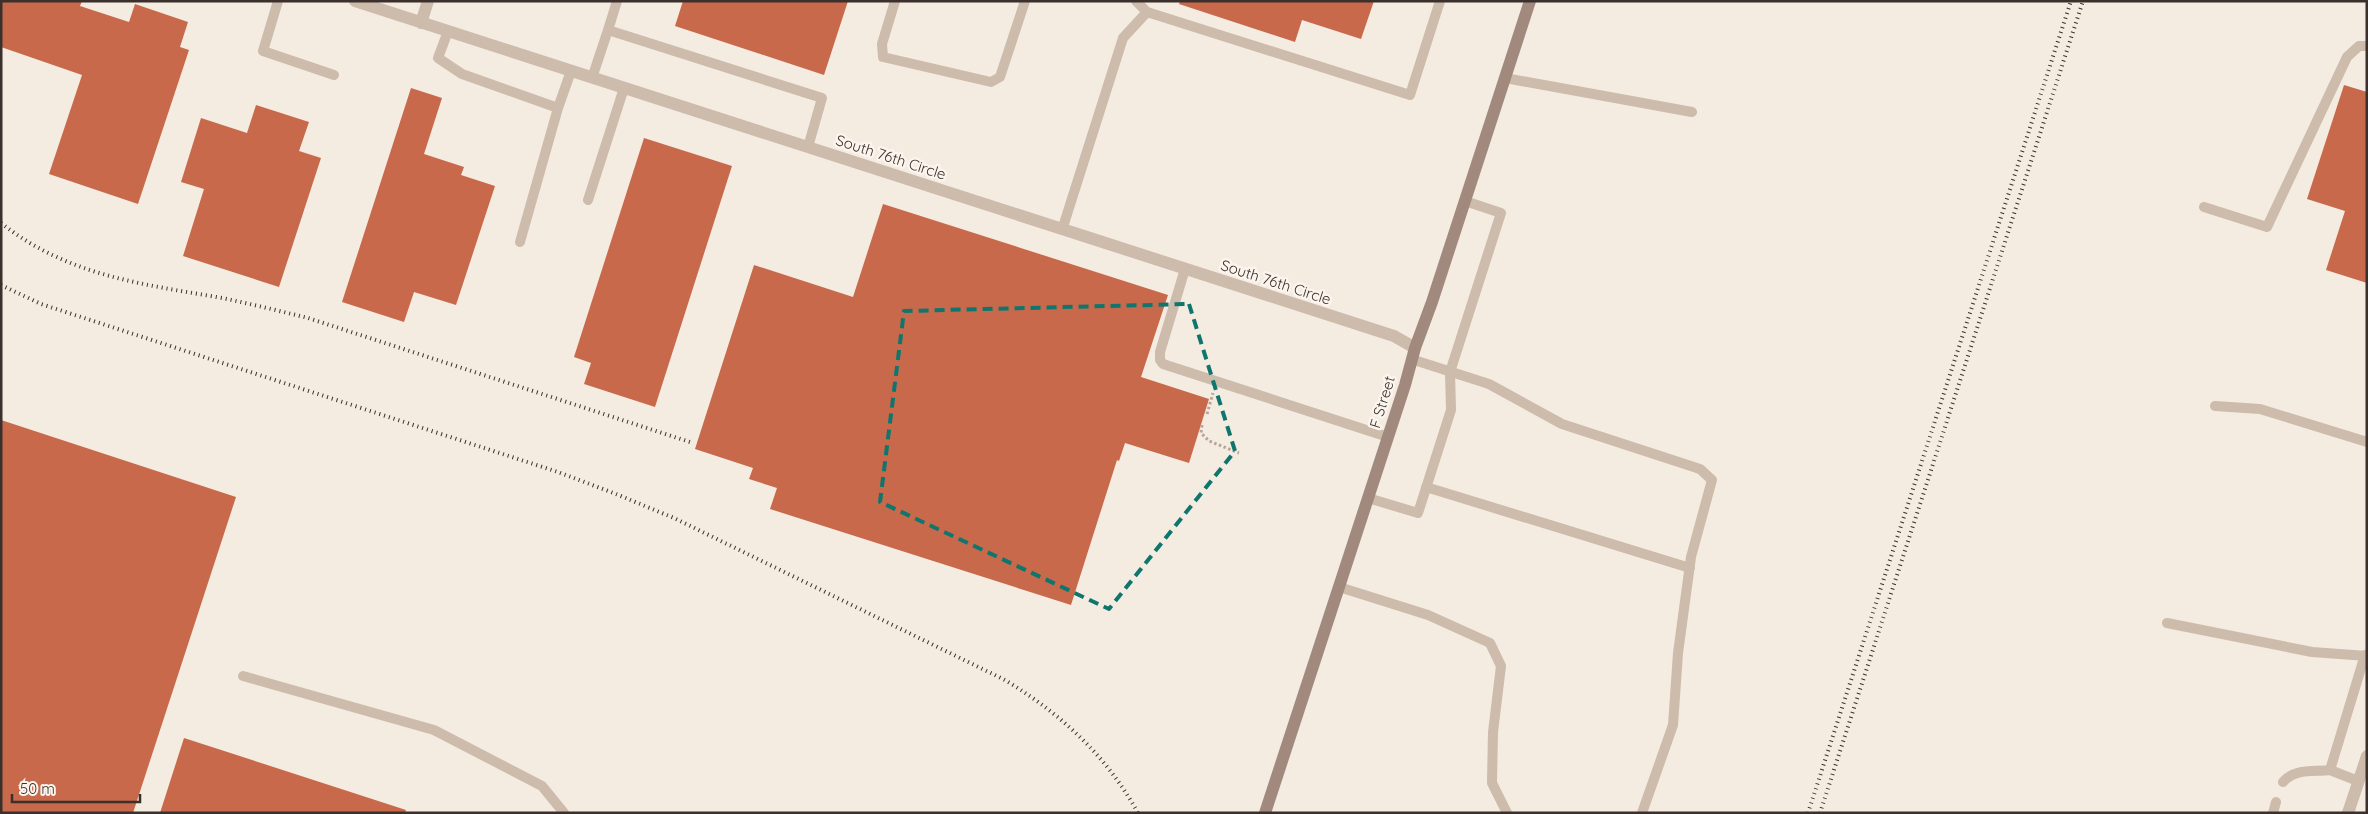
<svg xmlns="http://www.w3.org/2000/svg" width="2368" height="814" viewBox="0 0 2368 814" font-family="Quicksand,sans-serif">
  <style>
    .building { fill: #c8694b }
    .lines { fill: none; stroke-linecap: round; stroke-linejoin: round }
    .path { stroke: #b9a596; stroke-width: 3; stroke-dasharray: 2.5 2.5; stroke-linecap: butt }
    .lane { stroke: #cdbbac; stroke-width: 10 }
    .street { stroke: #cdbbac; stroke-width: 12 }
    .secondary { stroke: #a18a7d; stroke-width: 12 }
    .rail { stroke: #3b302b; stroke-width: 4; stroke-dasharray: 1 4; stroke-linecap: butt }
    .marked { fill: none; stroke: #0f766e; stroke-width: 4; stroke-dasharray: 10 6; stroke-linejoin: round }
    .labels { text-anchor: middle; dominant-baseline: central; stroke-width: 5; stroke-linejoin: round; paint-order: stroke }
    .street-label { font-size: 15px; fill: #3b302b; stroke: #fbf5ee }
  </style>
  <rect width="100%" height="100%" fill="#f4ebe1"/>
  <path class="building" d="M1 1H82L80 6 129 22 135 4 188 22 180 47 189 50 138 204 49 174 82 75 1 47Z
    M683 1H848L824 75 675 26Z
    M1180 1H1374L1361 39 1302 20 1295 42 1179 4Z
    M2344 85 2367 92V283L2326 270 2345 211 2307 199Z
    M411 88 442 98 424 154 464 167 461 175 495 186 456 305 414 292 404 322 342 302Z
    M256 105 309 122 299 151 321 158 279 287 183 256 204 189 181 182 201 118 247 133Z
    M644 138 732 166 655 407 584 384 591 363 574 357Z
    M883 204 1168 295 1141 377 1209 399 1189 463 1125 443 1119 461 1117 460 1071 605 770 509 777 488 749 479 753 468 695 449 754 265 853 297Z
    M1 420 236 497 133 813H1Z
    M184 738 406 810 405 813H160Z"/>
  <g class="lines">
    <path class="path" d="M1207 414 1213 393
      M1202 425 1201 433 1209 441 1239 453"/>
    <path class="lane" d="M278 1 263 51 334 75
      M617 1 608 30 822 98 808 147
      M895 1 882 44 883 57 991 82 1000 77 1025 1
      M1136 1 1147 12 1410 95 1440 1
      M448 31 438 58 462 74 558 108 571 71
      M592 78 608 30
      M1505 78 1692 112
      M588 200 624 88
      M2204 207 2267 227 2347 57 2359 46H2367
      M1062 230 1123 38 1147 12
      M520 242 558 108
      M1185 269 1160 352V360L1163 364 1388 437
      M1411 359 1489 384 1562 424 1700 469 1712 480 1691 557 1678 653 1673 725 1642 813
      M2215 406 2260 409 2367 442
      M1426 487 1690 568
      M1368 498 1418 513 1451 410 1450 372 1501 213 1465 201
      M1339 587 1428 615 1490 643 1501 666 1493 732 1492 783 1507 813
      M2167 623 2312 652 2367 656
      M243 676 434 730 542 786 564 813
      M2358 781 2330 770 2365 655
      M2283 782C2295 768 2313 772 2330 770
      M2273 813 2276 802"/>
    <path class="street" d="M355 1 1394 336 1415 348
      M421 23 428 1
      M2348 813 2367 756"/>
    <path class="secondary" d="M1265 813 1405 385 1415 348 1432 302 1530 1"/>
    <path class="rail" d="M1 223C68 276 142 284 222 298 251 304 280 311 308 318L693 443
      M1 285 41 304 558 472 616 494 674 518 1005 680C1061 714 1106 755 1138 813
      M1808 813 2071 1
      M1820 813 2083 1"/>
  </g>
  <path class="marked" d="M1189 304 1235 451 1109 609 880 502 904 311Z"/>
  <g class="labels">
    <g class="street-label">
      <text transform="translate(891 157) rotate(18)">South 76th Circle</text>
      <text transform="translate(1276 282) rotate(18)">South 76th Circle</text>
      <text transform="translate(1382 402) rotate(-73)">F Street</text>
    </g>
  </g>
  <rect width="2368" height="814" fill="none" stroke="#3b302b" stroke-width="5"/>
  <path d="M12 794v8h128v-8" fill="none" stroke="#3b302b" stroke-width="2.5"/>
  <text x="20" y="794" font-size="15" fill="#3b302b" stroke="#fbf5ee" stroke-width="4" paint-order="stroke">50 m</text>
</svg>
